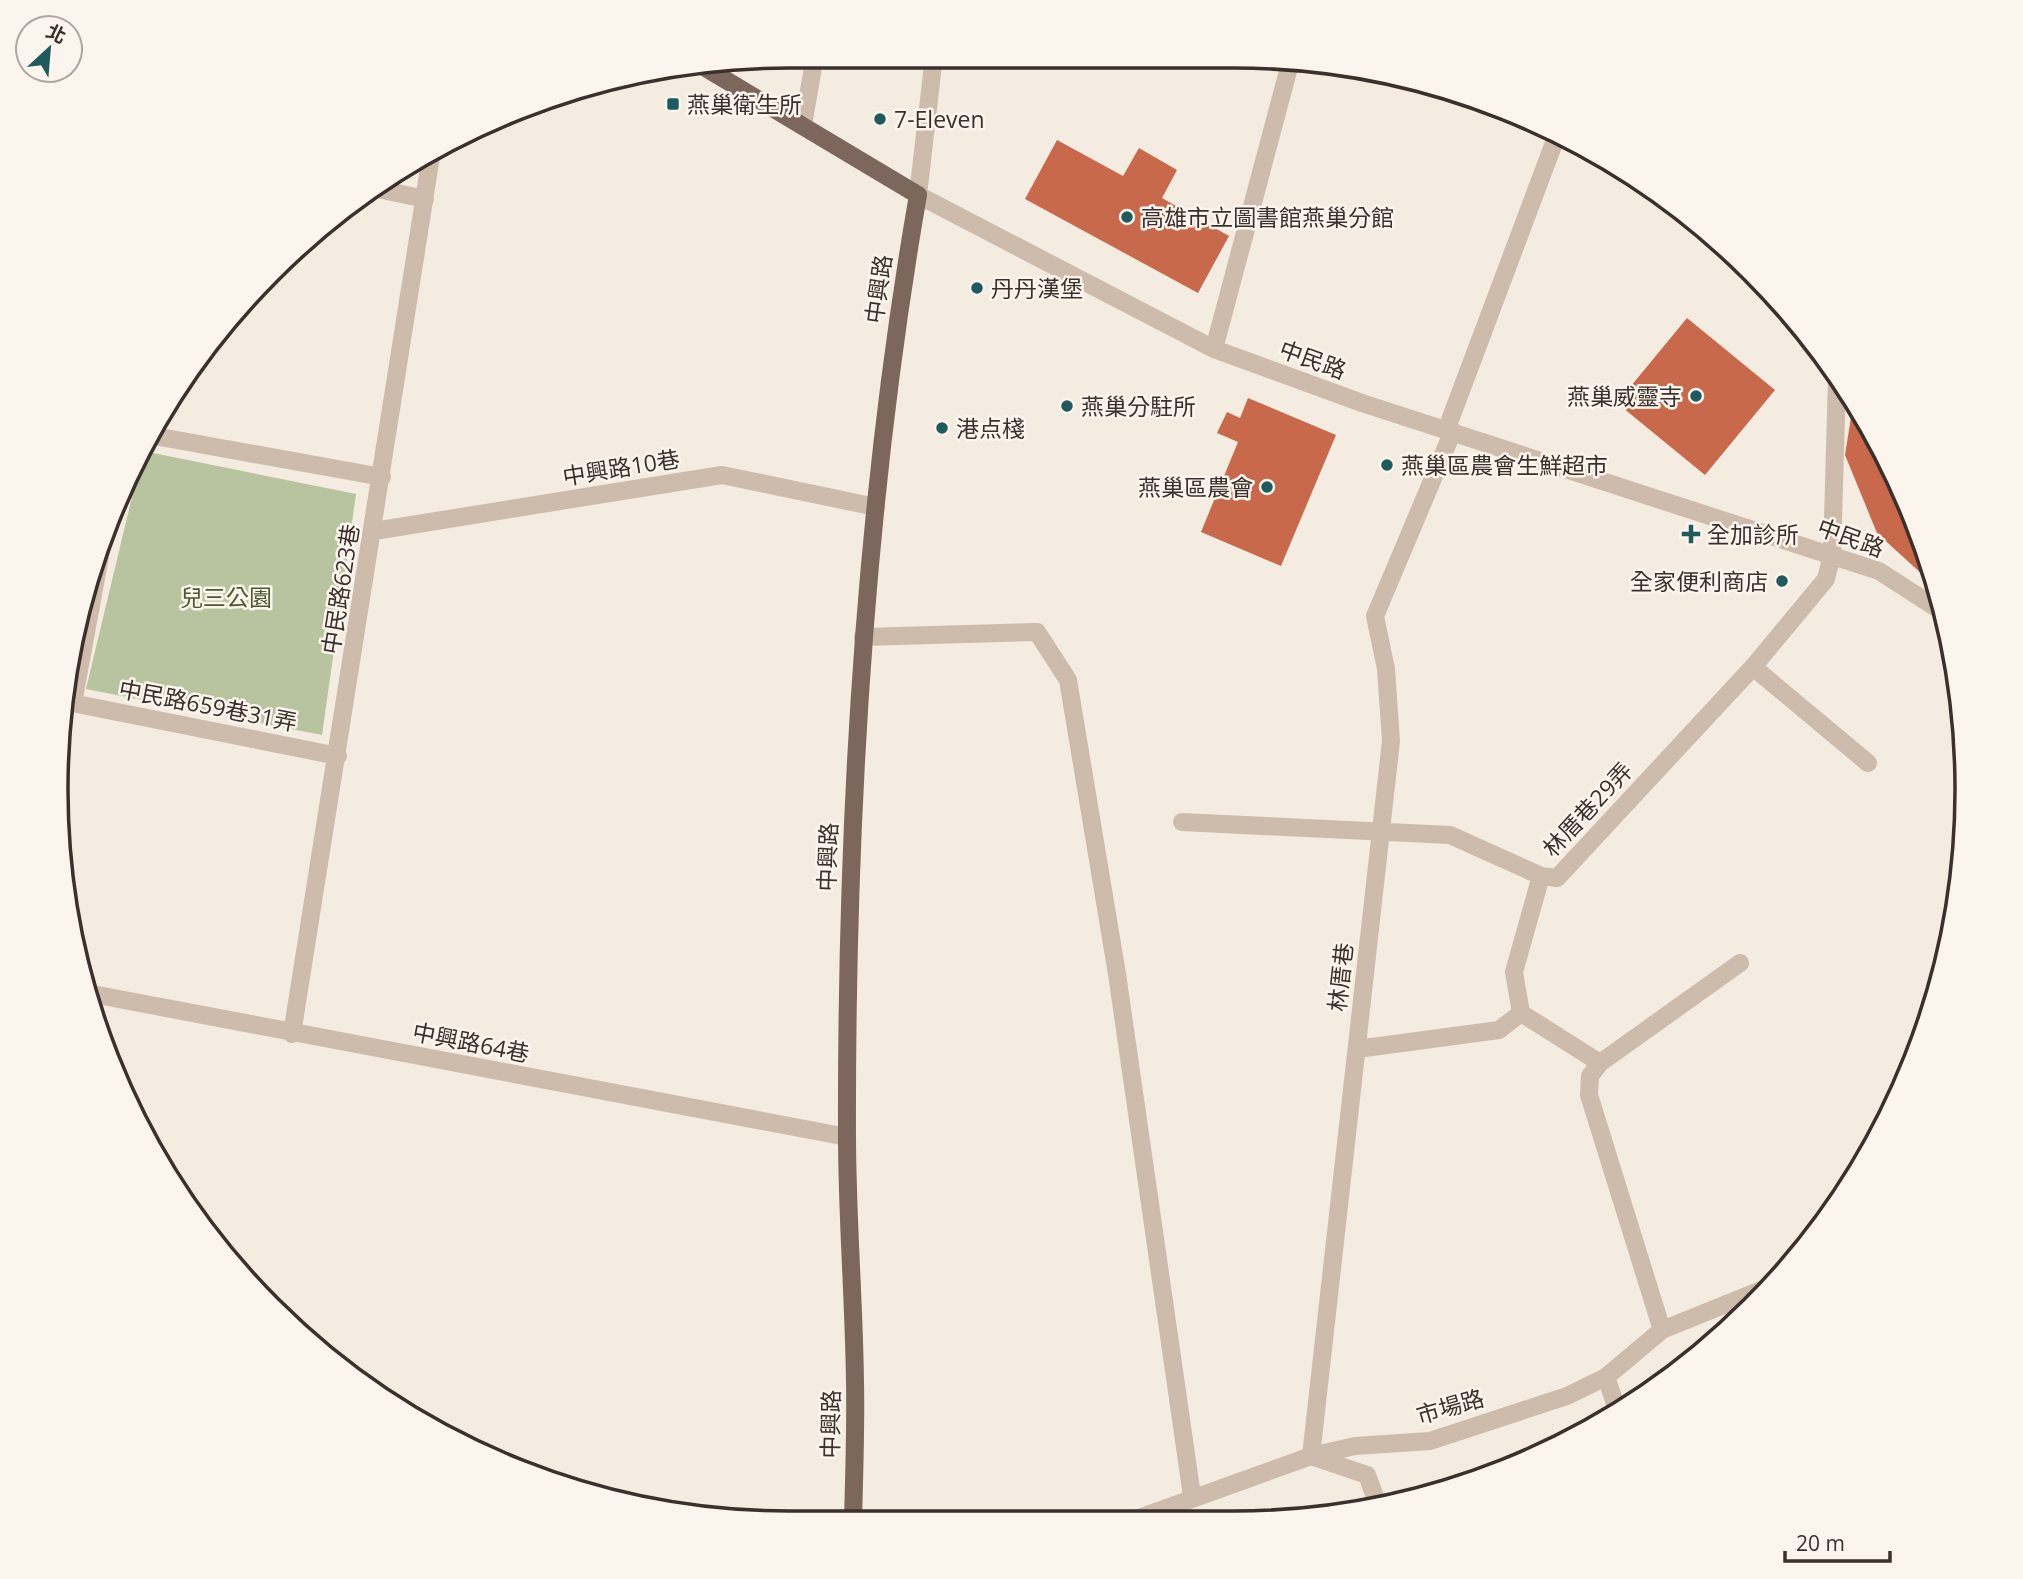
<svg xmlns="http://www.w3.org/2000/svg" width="2023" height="1579" viewBox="0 0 2023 1579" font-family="'Open Sans','Noto Sans TC',sans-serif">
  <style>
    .green { fill: #b8c4a0 }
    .building { fill: #c8694b }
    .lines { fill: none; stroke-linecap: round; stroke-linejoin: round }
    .minor { stroke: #cdbbac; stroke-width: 18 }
    .major { stroke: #7d675c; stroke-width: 18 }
    .poi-dot { fill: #1f5a5e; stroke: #fbf5ee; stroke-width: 2.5 }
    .labels { text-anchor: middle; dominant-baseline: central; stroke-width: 5; stroke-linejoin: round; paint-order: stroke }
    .poi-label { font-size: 23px; fill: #3b302b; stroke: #fbf5ee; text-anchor: start }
    .street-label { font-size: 23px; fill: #3b302b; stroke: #fbf5ee }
    .park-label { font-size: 23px; fill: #4a5a2e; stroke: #fbf5ee }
    .rim { fill: none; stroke: #3b302b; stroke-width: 3.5 }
  </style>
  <rect width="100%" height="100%" fill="#f4ebe1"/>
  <path class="green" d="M143 451 356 494 322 735 86 689Z"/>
  <path class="building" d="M1057 140 1123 176 1139 148 1177 170 1162 198 1229 236 1198 293 1025 199Z
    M1687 318 1775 390 1705 475 1617 403Z
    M1248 398 1336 435 1281 566 1201 532 1238 442 1217 433 1227 412 1240 418Z
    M1852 411 1862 414 1869 422 1928 553 1936 587 1877 533 1845 455Z"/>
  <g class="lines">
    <path class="minor" d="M934 56 918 195 1214 349 1362 403 1879 571 1941 611
      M803 125 815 56
      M378 189 425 199
      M1214 349 1291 60
      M1447 428 1557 135
      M149 435 382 477
      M374 531 722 475 876 507
      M863 637 1037 632 1068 680 1117 974 1192 1496
      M1753 667 1868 763
      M67 702 338 756
      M73 703 101 551
      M1182 822 1450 835 1541 876 1557 878 1753 667 1826 579 1832 555 1837 379
      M87 993 847 1137
      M1521 1013 1600 1063
      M292 1034 432 150
      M1357 1049 1499 1030 1521 1013 1514 972 1541 876
      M1662 1330 1589 1095 1590 1076 1600 1063 1740 963
      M1606 1377 1618 1412
      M1377 1502 1367 1475 1311 1456 1391 741 1386 669 1375 616 1453 431
      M1128 1522 1311 1456 1355 1446 1430 1441 1567 1396 1606 1377 1662 1330 1766 1288"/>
    <path class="major" d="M704 67 918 195C864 505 846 821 847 1135 847 1217 854 1300 855 1382 856 1429 854 1476 853 1523"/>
  </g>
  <g class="poi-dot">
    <rect x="666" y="97" width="14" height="14" rx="3.5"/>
    <circle cx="880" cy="119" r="7"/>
    <circle cx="1127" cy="217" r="7"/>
    <circle cx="977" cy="288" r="7"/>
    <circle cx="1696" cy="396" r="7"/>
    <circle cx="1067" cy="406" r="7"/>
    <circle cx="942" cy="428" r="7"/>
    <circle cx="1387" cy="465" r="7"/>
    <circle cx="1267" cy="487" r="7"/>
    <path d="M1687.5 523.5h7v7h7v7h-7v7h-7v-7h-7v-7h7z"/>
    <circle cx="1782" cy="581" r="7"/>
  </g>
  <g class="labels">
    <g class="poi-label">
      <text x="687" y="104">燕巢衛生所</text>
      <text x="894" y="119">7-Eleven</text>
      <text x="1141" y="217">高雄市立圖書館燕巢分館</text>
      <text x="991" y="288">丹丹漢堡</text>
      <text x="1682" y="396" text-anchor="end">燕巢威靈寺</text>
      <text x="1081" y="406">燕巢分駐所</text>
      <text x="956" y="428">港点棧</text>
      <text x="1401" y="465">燕巢區農會生鮮超市</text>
      <text x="1253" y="487" text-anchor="end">燕巢區農會</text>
      <text x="1707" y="534">全加診所</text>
      <text x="1768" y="581" text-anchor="end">全家便利商店</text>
    </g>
    <g class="street-label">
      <text transform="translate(878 289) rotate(-82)">中興路</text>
      <text transform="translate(1313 359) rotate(20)">中民路</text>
      <text transform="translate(621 467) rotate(-9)">中興路10巷</text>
      <text transform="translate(1851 537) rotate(20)">中民路</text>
      <text transform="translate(340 589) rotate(-81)">中民路623巷</text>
      <text transform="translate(208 705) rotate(11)">中民路659巷31弄</text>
      <text transform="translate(1587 809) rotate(-47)">林厝巷29弄</text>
      <text transform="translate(827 857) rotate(-88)">中興路</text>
      <text transform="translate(1340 977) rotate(-84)">林厝巷</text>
      <text transform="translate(471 1042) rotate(11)">中興路64巷</text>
      <text transform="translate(1450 1406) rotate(-16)">市場路</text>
      <text transform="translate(830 1424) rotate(-89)">中興路</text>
    </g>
    <g class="park-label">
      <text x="226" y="597">兒三公園</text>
    </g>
  </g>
  <path d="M0 0H2023V1579H0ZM789 68H1234A721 721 0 0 1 1955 789V790A721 721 0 0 1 1234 1511H789A721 721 0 0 1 68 790V789A721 721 0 0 1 789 68Z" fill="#fbf5ee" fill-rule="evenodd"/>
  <path class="rim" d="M789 68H1234A721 721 0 0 1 1955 789V790A721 721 0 0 1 1234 1511H789A721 721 0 0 1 68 790V789A721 721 0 0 1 789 68Z"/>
  <g transform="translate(49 49) rotate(26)"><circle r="33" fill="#fbf5ee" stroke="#aea6a0" stroke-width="2"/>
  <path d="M0-5L12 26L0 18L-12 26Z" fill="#1f5a5e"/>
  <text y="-10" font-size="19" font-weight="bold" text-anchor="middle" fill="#3b302b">北</text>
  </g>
  <path d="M1785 1551v10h105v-10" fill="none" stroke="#3b302b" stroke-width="3.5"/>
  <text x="1796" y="1551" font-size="21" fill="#3b302b" stroke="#fbf5ee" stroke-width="5" paint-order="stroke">20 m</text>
</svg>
